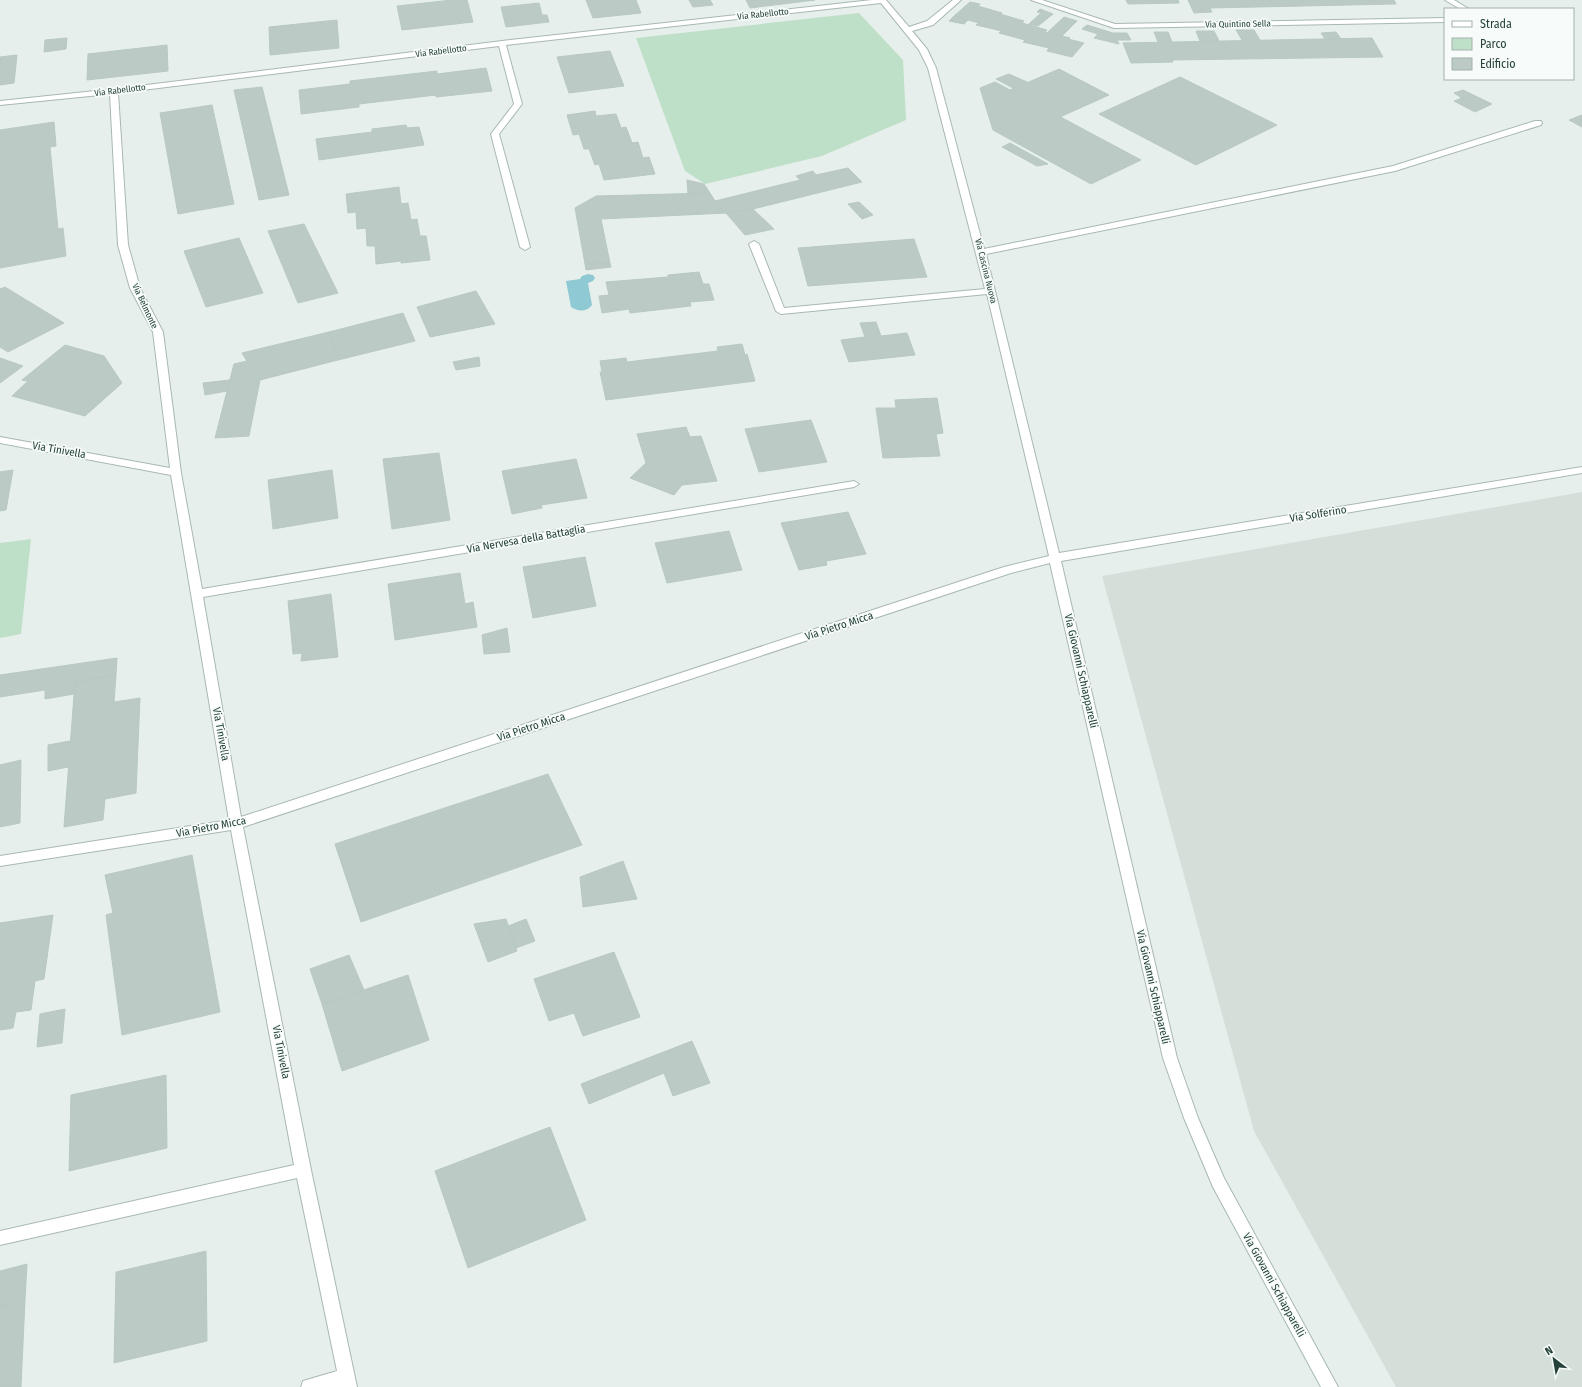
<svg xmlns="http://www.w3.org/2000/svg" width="1582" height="1387" viewBox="0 0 1582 1387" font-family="'Fira Sans Condensed',sans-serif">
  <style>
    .built { fill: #d4dfda }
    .green { fill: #bfe0c8 }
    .water { fill: #8ec9d4 }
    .building { fill: #bbcac4; stroke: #b8c9c2 }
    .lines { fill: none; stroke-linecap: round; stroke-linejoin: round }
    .minor-casing { stroke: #a8b8b2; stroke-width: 2 }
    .minor { fill: #fff; fill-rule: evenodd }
    .labels { text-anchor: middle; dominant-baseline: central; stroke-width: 3.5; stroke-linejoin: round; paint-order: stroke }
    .far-street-label { font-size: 9px; fill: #24423a; stroke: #f7fbf9 }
    .street-label { font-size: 11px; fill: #24423a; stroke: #f7fbf9 }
  </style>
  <rect width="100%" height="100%" fill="#e6efeb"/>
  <path class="built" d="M1582 492V1387H1396L1254 1131 1102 576Z"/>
  <path class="green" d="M859 13 903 60 906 120 822 156 705 184 685 171 636 38Z
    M31 539 21 634 0 638V543Z"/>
  <path class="water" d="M588 274 593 275 595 278 593 281 588 283 592 305C587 312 578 312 571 307L566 281 580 279 582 276Z"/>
  <path class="building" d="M452 0H467L473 22 402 30 397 6Z
    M586 0H636L641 13 593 18Z
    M689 0H710L713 5 693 7Z
    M746 0H815L750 8Z
    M1126 0H1178L1179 3 1128 4Z
    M1188 0H1206L1212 12 1194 13Z
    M1206 0H1394L1396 4 1209 8Z
    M970 2 980 4 978 6 1002 13 1000 14 1024 21 1022 23 1047 30 1045 32 1070 38 1068 39 1084 43 1072 57 1047 51 1049 48 1023 42 1025 40 999 33 1002 31 976 25 979 23 954 16Z
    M539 3 542 15H547L549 22 506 27 501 7Z
    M1040 9 1053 14 1038 26 1029 24 1041 13 1037 12Z
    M954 16 968 20 964 24 949 21Z
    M1064 17 1077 21 1062 36 1048 32Z
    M337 20 339 48 270 55 269 27Z
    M1087 25 1113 33H1127L1131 40H1117L1119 44 1094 38 1098 34 1082 29Z
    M1236 30H1254L1260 40H1242Z
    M1196 31H1214L1219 41H1200Z
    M1154 32H1168L1172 42H1158Z
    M1336 32 1341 39H1325L1321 33Z
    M67 38 66 49 44 52 45 40Z
    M1372 38 1383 57 1172 60 1173 62 1131 63 1123 43Z
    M167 45 168 71 87 80 88 54Z
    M610 51 624 86 569 93 557 57Z
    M17 55 14 83 0 85V57Z
    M486 68 492 91 436 97V95L359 104V107L301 114V112L299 90 350 84V81L437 71V74Z
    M1059 69 1109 95 1060 117 1010 90Z
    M1009 74 1027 82 1013 88 996 79Z
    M1180 77 1277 125 1196 165 1099 114Z
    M995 82 1010 90 1141 160 1091 184 993 130 980 88Z
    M262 87 289 195 259 200 234 90Z
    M1463 90 1492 104 1475 112 1454 101 1462 98 1454 93Z
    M212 105 234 204 178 214 160 113Z
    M595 111 596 116 616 114 621 128 626 127 632 143 638 142 643 158 649 157 655 174 604 180 599 164 595 165 589 149H584L579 134 573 135 567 115Z
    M1582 115V127L1569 120Z
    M54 122 56 146 50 147 58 229 63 228 66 256 0 268V130Z
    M406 125 407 128 419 127 424 145 319 160 316 139 372 132V129Z
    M1010 143 1048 164 1037 166 1002 147Z
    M848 168 862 182 753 209 726 213 601 219 610 263 585 264 575 208 596 196 710 193 715 201 800 180 796 176 813 171 816 175Z
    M687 180 704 184 710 193 688 194Z
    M399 187 401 204 408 203 411 220 417 219 420 236H426L430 260 401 263V261L376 264 375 246H367L366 228 357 229 356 212 348 213 346 194Z
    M859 202 873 215 862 219 848 204Z
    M753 209 774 229 745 235 726 213Z
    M304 224 338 293 298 303 268 231Z
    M239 238 263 293 206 307 184 251Z
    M914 239 927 277 808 286 798 248Z
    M610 263 611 267 586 270 585 264Z
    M699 272 703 284H709L714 300 690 302 691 306 630 313 629 309 602 313 599 296 609 295 606 282 668 277V275Z
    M5 287 64 323 8 352 0 347V289Z
    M476 291 495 324 430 337 417 307Z
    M403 313 415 341 338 360 329 332Z
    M876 322 881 336 907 333 915 355 849 362 841 340 865 337 860 323Z
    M329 332 338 360 260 380 249 436 215 438 234 364 247 361 242 353Z
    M742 344 745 355 747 354 755 381 606 400 600 372H602L600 361 626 358 627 362 718 351 717 347Z
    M65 345 104 356 122 383 85 416 12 396 28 381 22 380Z
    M479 357 480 366 456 370 453 362Z
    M0 358 23 366 0 383Z
    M230 380 227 391 205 395 203 383Z
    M937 398 943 433 936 434 940 456 883 458 876 408H896L895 400Z
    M811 420 827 462 759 472 745 429Z
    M686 427 690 437 701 436 717 481 682 485 674 495 630 478 646 463 637 434Z
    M439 453 450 520 392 529 383 459Z
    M576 459 587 498 541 505 542 508 512 514 502 471Z
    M13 470 6 510 0 511V472Z
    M332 470 338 518 273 529 268 480Z
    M848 512 866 554 826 561 827 565 799 570 781 523Z
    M729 531 742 570 667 583 655 543Z
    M585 557 596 606 533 618 523 567Z
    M460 573 465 604 473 602 477 627 395 640 388 584Z
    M331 594 338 657 301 661 302 653 293 654 288 601Z
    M507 628 510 652 484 654 482 635Z
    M117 658 116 675 75 682 74 694 45 699V690L0 697V675Z
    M116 675 114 702 140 698 136 793 105 799 103 820 64 827 75 682Z
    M70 741 68 767 48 771V745Z
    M21 760 20 823 0 827V765Z
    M548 774 582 845 361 922 335 844Z
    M192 855 220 1012 122 1035 106 915 113 913 105 875Z
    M623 861 637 899 583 907 580 877Z
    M53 915 44 979 35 981 31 1010 16 1012 13 1028 0 1030V923Z
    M506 919 517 951 488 962 474 924Z
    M526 919 535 941 516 948 508 926Z
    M614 952 640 1017 583 1036 574 1013 549 1021 534 979Z
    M349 955 364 990 322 1004 310 969Z
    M408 975 429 1040 342 1071 322 1004Z
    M65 1009 62 1043 37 1047 40 1014Z
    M692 1041 710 1083 673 1096 664 1073 589 1104 581 1084Z
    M166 1075 167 1148 69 1171 71 1095Z
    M550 1127 586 1220 468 1268 435 1171Z
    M206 1251 207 1341 114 1363 116 1272Z
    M27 1264 25 1300 0 1307V1271Z
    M25 1300 21 1387H0V1307Z"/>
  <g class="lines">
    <g class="minor-casing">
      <path id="minor" d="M872 0H886L909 27 927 21 953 0H961L933 25 912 31 927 49 936 68 984 249 1393 166 1535 121H1541L1542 123 1541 125 1395 171 986 254 1059 553 1582 467V473L1061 561 1177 1058 1198 1118 1224 1178 1338 1387H1321L1213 1187 1184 1118 1163 1058 1050 563 1011 573 243 827 311 1170 357 1387H301L303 1381 337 1371 297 1178 0 1245V1231L294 1165 231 830 0 866V856L229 820 171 475 0 443V437L170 468 153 332 130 288 118 245 110 94 0 105V101L114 89 502 41ZM881 3 919 50 928 68 985 289 784 308 759 244 754 241 749 244 776 311 781 314 987 294 1049 556 1004 567 241 817 203 597 854 487 859 484 854 481 202 589 181 473 163 332 140 288 128 245 118 93 499 46 514 104 491 134 520 247 525 250 530 247 499 134 522 104 506 45Z
        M1031 0H1042L1115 24 1445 18V22L1114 28Z
        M1445 0H1454L1469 9H1460Z"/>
    </g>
    <use href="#minor" class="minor"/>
  </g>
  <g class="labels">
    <g class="far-street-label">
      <text transform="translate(763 14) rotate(-6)">Via Rabellotto</text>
      <text transform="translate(1238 24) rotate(-1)">Via Quintino Sella</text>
      <text transform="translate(441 51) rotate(-7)">Via Rabellotto</text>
      <text transform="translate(120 90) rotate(-7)">Via Rabellotto</text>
      <text transform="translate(986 271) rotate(76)">Via Cascina Nuova</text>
      <text transform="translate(145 306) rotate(65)">Via Belmonte</text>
    </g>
    <g class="street-label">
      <text transform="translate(59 450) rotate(10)">Via Tinivella</text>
      <text transform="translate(1318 514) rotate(-9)">Via Solferino</text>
      <text transform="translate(526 539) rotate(-10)">Via Nervesa della Battaglia</text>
      <text transform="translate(839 626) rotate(-18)">Via Pietro Micca</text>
      <text transform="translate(1081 671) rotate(77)">Via Giovanni Schiapparelli</text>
      <text transform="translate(531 727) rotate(-18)">Via Pietro Micca</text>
      <text transform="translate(221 734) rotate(80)">Via Tinivella</text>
      <text transform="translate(211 827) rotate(-11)">Via Pietro Micca</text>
      <text transform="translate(1153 987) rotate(77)">Via Giovanni Schiapparelli</text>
      <text transform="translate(281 1052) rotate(79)">Via Tinivella</text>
      <text transform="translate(1274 1285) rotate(61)">Via Giovanni Schiapparelli</text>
    </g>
  </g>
  <rect x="1444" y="8" width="130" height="72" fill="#f7fbf9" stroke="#a3b1ad"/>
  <rect x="1452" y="21" width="20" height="6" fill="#ffffff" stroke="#a3b1ad"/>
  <text x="1480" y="28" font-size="12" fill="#24423a">Strada</text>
  <rect x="1452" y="38" width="20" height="12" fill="#bfe0c8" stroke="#a3b1ad"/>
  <text x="1480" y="48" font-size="12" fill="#24423a">Parco</text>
  <rect x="1452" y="58" width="20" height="12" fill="#bbcac4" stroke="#a3b1ad"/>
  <text x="1480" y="68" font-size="12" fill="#24423a">Edificio</text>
  <g transform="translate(1554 1359) rotate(329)" stroke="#f7fbf9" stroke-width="3" paint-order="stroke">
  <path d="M0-3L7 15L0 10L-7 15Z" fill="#24423a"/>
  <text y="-6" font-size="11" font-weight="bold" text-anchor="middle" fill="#24423a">N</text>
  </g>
</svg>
